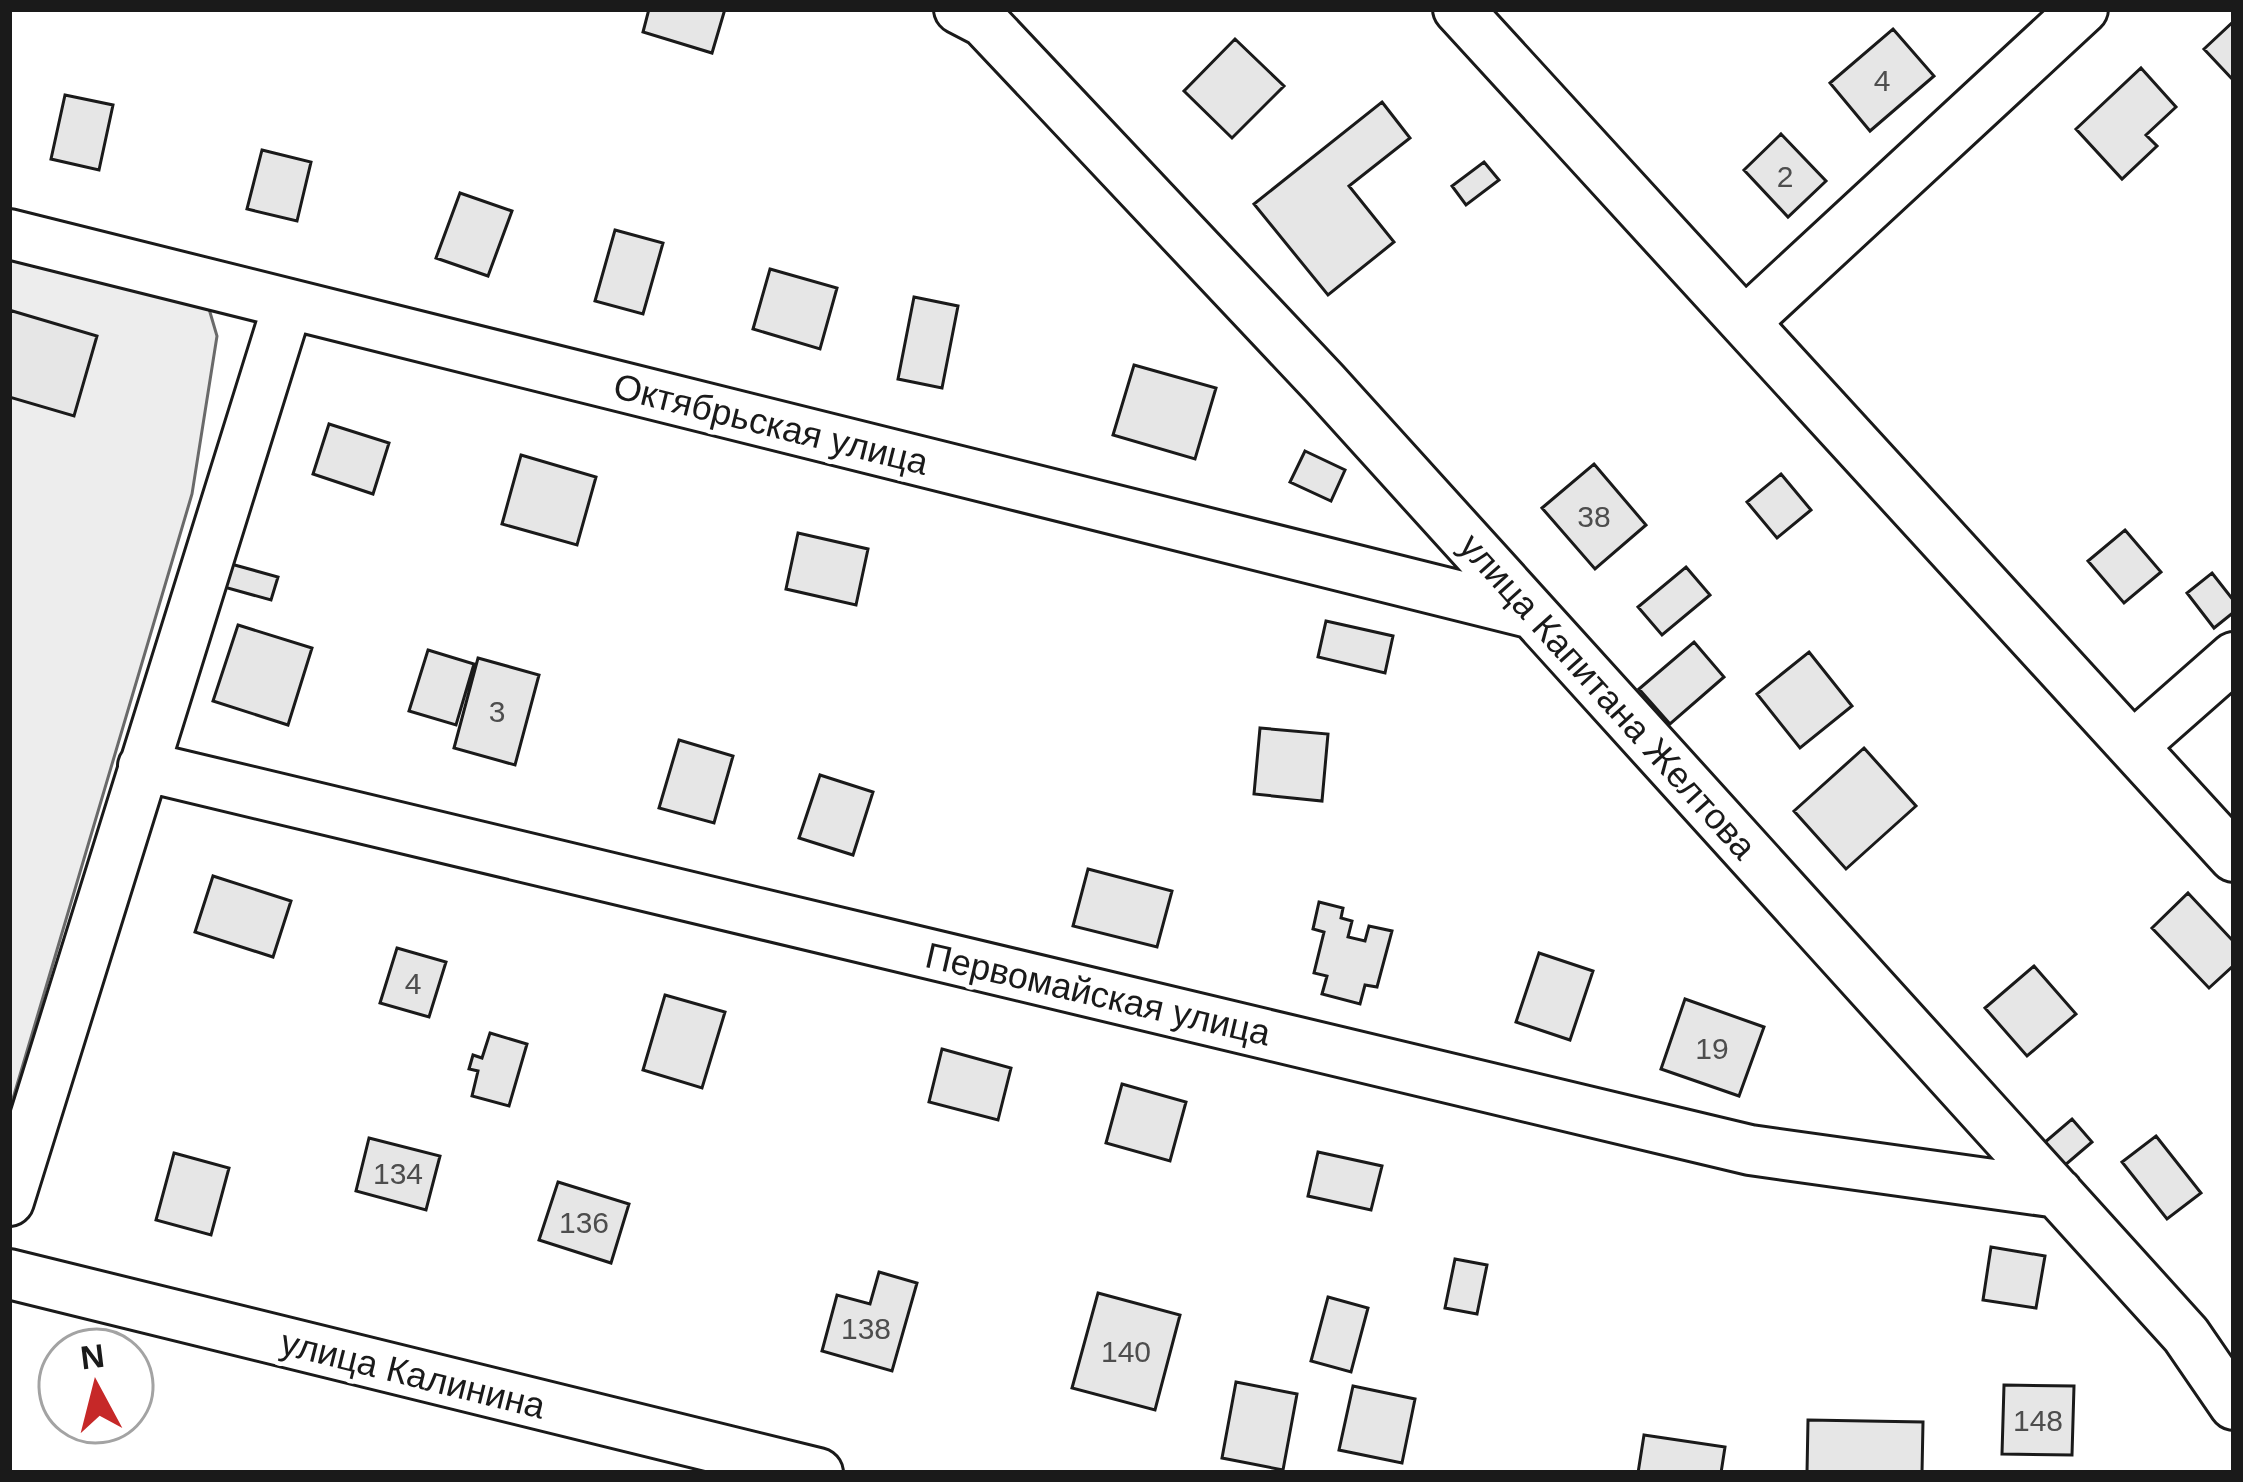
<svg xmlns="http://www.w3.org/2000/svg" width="2243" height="1482" viewBox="0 0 2243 1482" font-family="Arial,sans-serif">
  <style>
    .green { fill: #ededed; stroke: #6a6a6a; stroke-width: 3 }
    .building { fill: #e6e6e6; stroke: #1a1a1a; stroke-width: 3 }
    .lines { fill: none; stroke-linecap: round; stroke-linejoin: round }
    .minor-casing { stroke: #1a1a1a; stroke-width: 54 }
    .minor { stroke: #fff; stroke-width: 48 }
    .labels { text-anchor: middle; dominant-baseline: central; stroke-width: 9; stroke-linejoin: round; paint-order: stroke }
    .number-label { font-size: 30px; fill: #4d4d4d }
    .street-label { font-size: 36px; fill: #1a1a1a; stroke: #fff }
  </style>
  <rect width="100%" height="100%" fill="#fff"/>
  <path class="green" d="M9 250 207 302 217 336 192 494 9 1112Z"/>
  <path class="building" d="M649 9H725L712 53 643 32Z
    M2234 21V81L2204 49Z
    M1893 29 1934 76 1870 131 1830 83Z
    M1235 39 1284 86 1232 138 1184 91Z
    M2141 68 2176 107 2146 135 2157 146 2122 179 2076 129Z
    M65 95 113 105 99 170 51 159Z
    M1382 102 1410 138 1349 186 1394 242 1328 295 1254 204Z
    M1781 134 1826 181 1788 217 1744 170Z
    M262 150 311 162 297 221 247 209Z
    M1484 162 1499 180 1466 205 1452 186Z
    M460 193 512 211 488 276 436 258Z
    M615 230 663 243 643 314 595 301Z
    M770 269 837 288 820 349 753 329Z
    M914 297 958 306 942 388 898 379Z
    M9 310 97 336 74 416 9 397Z
    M1134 365 1216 388 1195 459 1113 435Z
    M329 424 389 443 373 494 313 474Z
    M1305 451 1345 470 1331 501 1290 482Z
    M521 455 596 477 577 545 502 524Z
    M1594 464 1646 525 1595 569 1542 508Z
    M1781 474 1811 510 1777 538 1747 502Z
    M2125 530 2161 572 2124 603 2088 561Z
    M798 533 868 549 856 605 786 589Z
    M231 564 278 577 271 600 224 587Z
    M1686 567 1710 595 1662 635 1638 607Z
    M2212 573 2234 601V612L2214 628 2187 593Z
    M1326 621 1393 636 1385 673 1318 657Z
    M238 625 312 648 288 725 213 701Z
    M1694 642 1724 677 1670 724 1639 689Z
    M428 650 474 664 456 725 409 711Z
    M1809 652 1852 706 1800 748 1757 694Z
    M478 658 539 675 515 765 454 748Z
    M1260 728 1328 734 1322 801 1254 794Z
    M679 740 733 756 714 823 659 808Z
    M1864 748 1916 806 1846 869 1794 811Z
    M820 775 873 792 853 855 799 838Z
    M1088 869 1172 891 1157 947 1073 926Z
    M213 876 291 901 273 957 195 932Z
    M2188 893 2234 942V965L2209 988 2152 928Z
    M1319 902 1343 908 1341 918 1352 921 1348 937 1365 941 1369 926 1392 931 1377 987 1365 985 1360 1004 1322 994 1327 976 1314 973 1324 932 1313 929Z
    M397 948 446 962 429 1017 380 1003Z
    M1539 953 1593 971 1570 1040 1516 1022Z
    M2034 966 2076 1014 2027 1056 1985 1008Z
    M665 995 725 1012 702 1088 643 1070Z
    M1685 999 1764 1027 1739 1096 1661 1069Z
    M490 1033 527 1044 509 1106 472 1096 478 1071 469 1069 473 1055 482 1058Z
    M942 1049 1011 1068 998 1120 929 1102Z
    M1122 1084 1186 1102 1170 1161 1106 1143Z
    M2072 1119 2092 1142 2057 1172 2037 1149Z
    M2156 1136 2201 1193 2167 1219 2122 1162Z
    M369 1138 440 1156 426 1210 356 1191Z
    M1318 1152 1382 1166 1371 1210 1308 1196Z
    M174 1153 229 1168 211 1235 156 1220Z
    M558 1182 629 1204 611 1263 539 1240Z
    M1991 1247 2045 1256 2036 1308 1983 1300Z
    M1455 1259 1487 1265 1477 1314 1445 1308Z
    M879 1272 917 1283 892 1371 822 1351 837 1295 870 1304Z
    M1098 1293 1180 1315 1155 1410 1072 1388Z
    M1328 1297 1368 1308 1351 1372 1311 1361Z
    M1236 1382 1297 1394 1283 1470 1222 1458Z
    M2004 1385 2074 1386 2072 1455 2002 1454Z
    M1353 1386 1415 1399 1402 1463 1339 1450Z
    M1808 1420 1923 1422 1922 1473H1807Z
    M1644 1435 1725 1447 1721 1473H1638Z"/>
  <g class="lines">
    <g class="minor-casing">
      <path id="minor" d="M959 9 984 22 1324 383 2186 1335 2234 1405
        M1458 9 2234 857
        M9 234 1533 614
        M1746 321 2083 9
        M2133 746 2234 657
        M143 766 1750 1150 2058 1193
        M9 1201 288 304
        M9 1274 818 1473"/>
    </g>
    <use href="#minor" class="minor"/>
  </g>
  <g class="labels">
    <g class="number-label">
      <text x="1882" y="80">4</text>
      <text x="1785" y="176">2</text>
      <text x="1594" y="516">38</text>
      <text x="497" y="711">3</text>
      <text x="413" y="983">4</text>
      <text x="1712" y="1048">19</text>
      <text x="398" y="1173">134</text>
      <text x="584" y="1222">136</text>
      <text x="866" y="1328">138</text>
      <text x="1126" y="1351">140</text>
      <text x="2038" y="1420">148</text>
    </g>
    <g class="street-label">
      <text transform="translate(771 424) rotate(14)">Октябрьская улица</text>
      <text transform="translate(1608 696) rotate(48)">улица Капитана Желтова</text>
      <text transform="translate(1098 994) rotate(13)">Первомайская улица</text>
      <text transform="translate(413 1374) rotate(14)">улица Калинина</text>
    </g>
  </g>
  <rect width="2243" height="1482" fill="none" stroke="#1a1a1a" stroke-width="24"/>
  <g transform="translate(96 1386) rotate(353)"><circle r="57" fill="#ffffff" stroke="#a3a3a3" stroke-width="3"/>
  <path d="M0-9L21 45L0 30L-21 45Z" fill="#c62828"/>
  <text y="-18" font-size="33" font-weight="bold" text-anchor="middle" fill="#1a1a1a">N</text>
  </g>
</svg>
